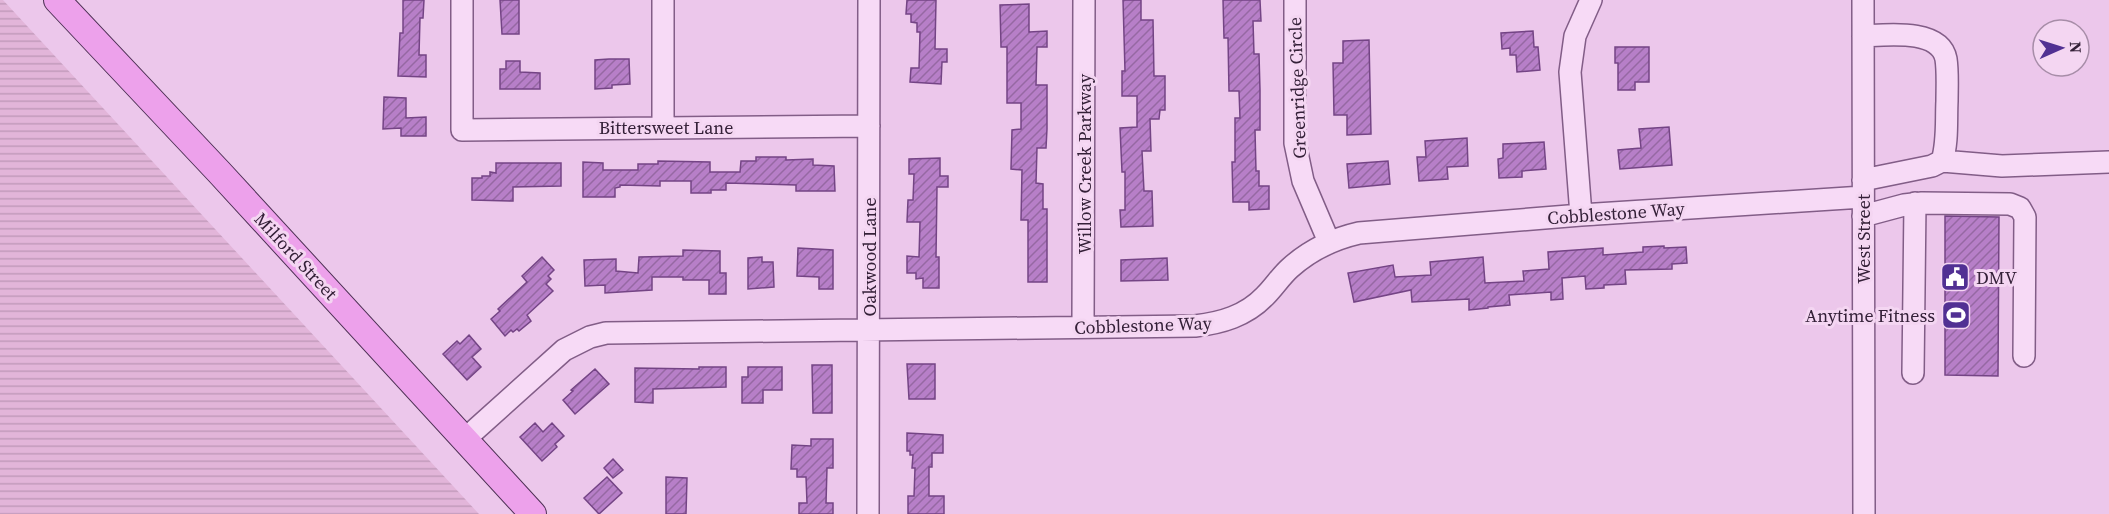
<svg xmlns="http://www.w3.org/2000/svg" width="2109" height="514" viewBox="0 0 2109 514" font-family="'Source Serif 4',serif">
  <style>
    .farmland { fill: url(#farmland-rules) }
    .building { fill: url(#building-hatch); stroke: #744485; stroke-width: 1.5 }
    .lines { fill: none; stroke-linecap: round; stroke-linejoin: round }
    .minor-casing { stroke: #825d87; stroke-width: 24 }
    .major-casing { stroke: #4e3155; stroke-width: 28 }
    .minor { stroke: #f7daf6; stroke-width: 21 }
    .major { stroke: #eda1eb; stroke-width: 26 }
    .labels { text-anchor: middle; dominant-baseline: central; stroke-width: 6; stroke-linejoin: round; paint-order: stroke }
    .street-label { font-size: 18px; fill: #342038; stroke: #f4d6f2 }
    .poi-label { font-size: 18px; fill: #342038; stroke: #f4d6f2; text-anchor: start }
  </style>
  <defs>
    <pattern id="farmland-rules" width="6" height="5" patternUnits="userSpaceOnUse" patternTransform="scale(1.5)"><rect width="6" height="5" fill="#e2b5d9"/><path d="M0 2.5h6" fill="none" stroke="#c29bbb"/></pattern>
    <pattern id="building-hatch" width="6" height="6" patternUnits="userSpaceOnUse" patternTransform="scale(1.5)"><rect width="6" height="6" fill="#b77fc8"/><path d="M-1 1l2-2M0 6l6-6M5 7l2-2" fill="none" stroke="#9668a3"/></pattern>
  </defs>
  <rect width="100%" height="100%" fill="#ecc7eb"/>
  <path class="farmland" d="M0 0H3L479 514H0Z"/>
  <path class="building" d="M403 0H424L423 18H420L419 55H426V77L398 76 400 33H403Z
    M500 0H519V34H502Z
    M907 0H936L935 49H947V62H942L941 84 910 82 911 68H919L920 32H917V23L911 22V14H906Z
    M1123 0H1141V20H1153L1154 76H1165V110H1160L1159 119H1150L1151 151H1142L1144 191H1152L1153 226 1121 227 1120 210H1125V172H1122L1120 128 1137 127V96H1122V71H1125Z
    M1223 0H1260L1261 21H1253L1254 54H1259L1260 90V130H1255L1256 171H1259V186H1269V209L1249 210V202H1233L1232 162H1235V118H1240L1239 91H1229L1228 38H1224Z
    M1029 4V32L1047 31V47H1037L1036 85H1047V129L1046 148H1037L1036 183 1043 184V209H1047V282H1028V220H1021L1022 170 1011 169 1012 130 1021 129V103H1007V47H1001L1000 5Z
    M1533 31 1534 47H1538L1540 70 1517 72 1516 55H1510V48L1502 49 1501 33Z
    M1369 40 1371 134 1347 135V115H1334L1333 63H1343V41Z
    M1615 47H1649V82H1635V90H1618V63H1615Z
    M609 59H629L630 84 612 85V88L595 89V60Z
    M506 61H520V72L540 73V89H500V69H506Z
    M384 97 406 98V118L426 117V136H401V128L383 129Z
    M1669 127 1672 165 1620 169 1618 150 1641 148 1639 129Z
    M1467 138 1468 166 1447 167 1448 179 1419 181 1417 157H1426L1425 141Z
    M1544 142 1546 169 1522 171V177L1499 178 1498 159 1503 158V144Z
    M756 157H786V160L813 159V165L834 166 835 191H796V185L726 183V190H711V193H691V181H660V186L620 185V187L615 188V197H583V162L603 163V170H638V164H658V161L710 162V172H740L741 161H756Z
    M940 158V176H948V187H937L936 257H939V288H923V278L916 279V273H907V256L919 257 920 222H907L908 200H913L914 174H909V159Z
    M1388 161 1390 184 1349 188 1347 164Z
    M496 163H561V186L513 187V201L472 200V178H482V176H490V172L496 173Z
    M1945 216 1999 217 1998 376 1945 375Z
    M1664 246V248L1686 247 1687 263 1672 264V269L1625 270 1626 284 1604 285V288L1586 289 1585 276 1562 278 1563 299 1551 300V292L1509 295 1510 305 1488 307V308L1469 310V299L1412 302 1411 290 1354 302 1348 273 1393 265 1395 277 1431 275 1430 262 1483 257 1485 283 1524 281 1523 271 1549 269 1548 252 1603 248V255L1643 252V247Z
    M798 248 833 250V289H819V277L797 276Z
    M683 250 720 251V273H726V294H709V280H683V277H652V290L605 293V285L585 286 584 260 616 259V271L638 273 639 257 683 256Z
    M542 257 554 270 548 276 551 279 546 284 553 291 527 315 531 321 519 331 517 329 513 332 511 330 505 336 491 319 500 311 498 309 527 282 522 276Z
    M762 257V262H773L774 287 748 289V258Z
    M1167 258 1168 280 1121 281V260Z
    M469 335 481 349 472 357 481 367 467 380 443 354 457 341 460 344Z
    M907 364H935V399H909Z
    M812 365H832V413H813Z
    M699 367H726V387L653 389V403L635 402V368L699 369Z
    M748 367H782V390H763V403H742V377H748Z
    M595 369 609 384 575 414 563 400 573 391 571 390Z
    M535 423 543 432 552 423 564 436 555 444 557 447 542 461 520 437Z
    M907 433 943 435V453H932V467H929V496H944V514H908V496H914L915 468H912L913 455H910V451H907Z
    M811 439H833V468H827L826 503H833V514H799V503H807L806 477H797V469H791L792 445 811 446Z
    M613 459 623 470 613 478 604 468Z
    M607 477 622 493 599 514 584 498Z
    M666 477 687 478 686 514H666Z"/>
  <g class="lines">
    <g class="minor-casing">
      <path id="minor" d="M462 0V130L869 126
        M1295 0V143L1303 181 1329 242
        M1863 0 1864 514
        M1863 36C1886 35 1940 28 1946 59 1948 72 1947 88 1947 101 1946 121 1948 142 1942 161
        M663 127V0
        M1863 180 1932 166 1942 161 2002 166 2109 162
        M1581 215 1570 72 1575 36 1591 0
        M1863 216 1904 205 1922 203 2010 204 2020 208 2025 217 2024 356
        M1083 327 1084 0
        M1913 373 1915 203
        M465 439 564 350 590 337 606 333 1195 326C1221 323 1246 316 1265 296 1274 287 1281 276 1290 268 1310 250 1333 239 1359 233L1581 215 1863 197
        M868 514 869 0"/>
    </g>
    <g class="major-casing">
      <path id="major" d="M57 0 219 172 533 514"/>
    </g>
    <use href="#minor" class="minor"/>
    <use href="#major" class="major"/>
  </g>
  <defs>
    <g id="civic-square" transform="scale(1.5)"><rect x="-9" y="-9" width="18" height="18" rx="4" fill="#513093" stroke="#f4d6f2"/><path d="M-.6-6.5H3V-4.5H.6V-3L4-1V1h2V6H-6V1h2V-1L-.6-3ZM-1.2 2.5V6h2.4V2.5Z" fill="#fff"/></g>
    <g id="stadium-square" transform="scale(1.5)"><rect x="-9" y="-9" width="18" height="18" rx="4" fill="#513093" stroke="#f4d6f2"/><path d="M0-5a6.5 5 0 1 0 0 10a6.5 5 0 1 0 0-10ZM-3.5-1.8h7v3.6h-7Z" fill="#fff"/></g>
  </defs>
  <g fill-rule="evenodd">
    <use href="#civic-square" x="1955" y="277"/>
    <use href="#stadium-square" x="1956" y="315"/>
  </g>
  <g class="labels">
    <g class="street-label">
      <text transform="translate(1297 88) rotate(-92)">Greenridge Circle</text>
      <text x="666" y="127">Bittersweet Lane</text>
      <text transform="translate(1084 164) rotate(-90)">Willow Creek Parkway</text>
      <text transform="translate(1616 213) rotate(-4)">Cobblestone Way</text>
      <text transform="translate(1863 239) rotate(-90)">West Street</text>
      <text transform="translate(296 256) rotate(47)">Milford Street</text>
      <text transform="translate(869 257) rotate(-90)">Oakwood Lane</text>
      <text transform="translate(1143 325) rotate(-2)">Cobblestone Way</text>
    </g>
    <g class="poi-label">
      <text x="1976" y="277">DMV</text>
      <text x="1935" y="315" text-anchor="end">Anytime Fitness</text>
    </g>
  </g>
  <g transform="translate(2061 48) rotate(87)"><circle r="28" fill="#f4d6f2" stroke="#a78da8" stroke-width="1.5"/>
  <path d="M0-4.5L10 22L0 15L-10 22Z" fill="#513093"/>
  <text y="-9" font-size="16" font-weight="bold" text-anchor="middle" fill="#342038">N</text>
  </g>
</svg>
